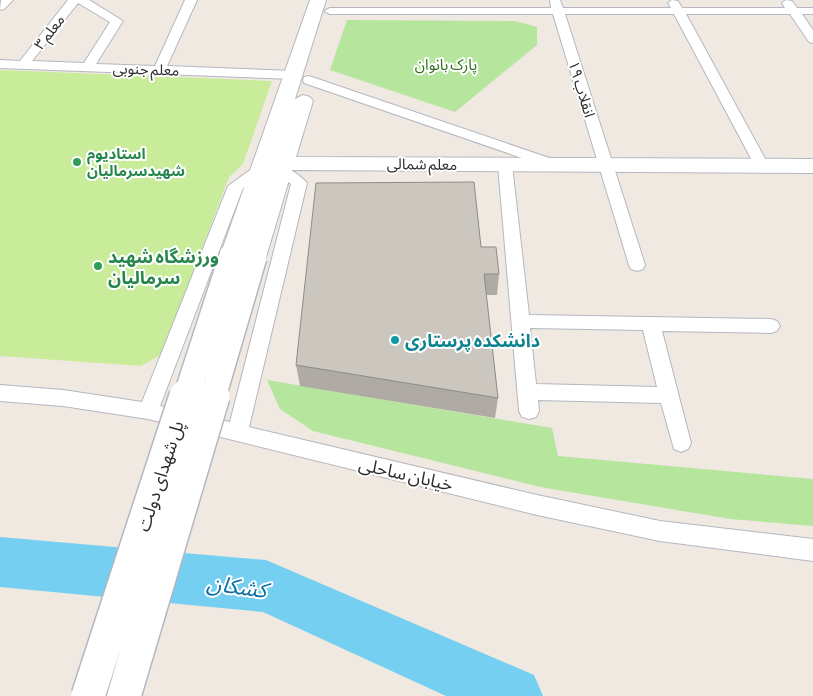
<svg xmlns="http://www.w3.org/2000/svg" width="813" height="696" viewBox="0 0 813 696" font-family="'Asap Condensed','Noto Sans Arabic',sans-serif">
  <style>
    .green { fill: #b6e59e }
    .pitch { fill: #c9ec9a }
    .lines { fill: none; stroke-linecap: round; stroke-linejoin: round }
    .river { fill: #75cff0; fill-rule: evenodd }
    .street-casing { stroke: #b4b7c1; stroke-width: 2 }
    .secondary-casing { stroke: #b4b7c1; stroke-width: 2 }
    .street { fill: #fff; fill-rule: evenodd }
    .secondary { fill: #fff; fill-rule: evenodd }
    .secondary-bridge-far1-casing { stroke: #b4b7c1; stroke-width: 28; stroke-linecap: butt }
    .secondary-bridge-casing { stroke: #b4b7c1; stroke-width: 36; stroke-linecap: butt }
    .secondary-bridge-far1 { stroke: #fff; stroke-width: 25 }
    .secondary-bridge { stroke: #fff; stroke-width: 33 }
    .wall { fill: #afaba4 }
    .building { fill: #cbc7bf; stroke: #8e8b86 }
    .leisure-dot { fill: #2e9e5b; stroke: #fff; stroke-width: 2 }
    .culture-dot { fill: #0f9aa8; stroke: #fff; stroke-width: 2 }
    .labels { text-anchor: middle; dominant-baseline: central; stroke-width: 4; stroke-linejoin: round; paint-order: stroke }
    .far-street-label { font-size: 15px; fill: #2e2e2e; stroke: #fff }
    .far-park-label { font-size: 15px; fill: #2c6e1b; stroke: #fff }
    .far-leisure-label { font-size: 15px; font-weight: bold; fill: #27864d; stroke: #fff; text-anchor: start }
    .leisure-label { font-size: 18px; font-weight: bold; fill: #27864d; stroke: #fff; text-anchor: start }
    .culture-label { font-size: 18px; font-weight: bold; fill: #0d838f; stroke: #fff; text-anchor: start }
    .street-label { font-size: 18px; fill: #2e2e2e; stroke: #fff }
    .near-water-label { font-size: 22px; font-style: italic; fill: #0d6fa3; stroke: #fff }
  </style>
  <rect width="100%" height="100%" fill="#efe9e1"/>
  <path class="green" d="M347 20 515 21 537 27V45L455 112 330 70Z
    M267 380 552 428 558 456 813 479V526L730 519 540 487 313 431 280 409Z"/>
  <path class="pitch" d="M0 70 272 81 243 164 229 177 162 354 141 366 0 356Z"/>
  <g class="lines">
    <path class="river" d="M0 537 266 560 534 675 543 696H446L263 612 0 587Z"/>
    <g class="street-casing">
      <path id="street" d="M13 0 4 9 0 10 1 0Z
        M68 0H89L123 21 96 64 155 66 185 0H197L167 66 293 71 299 75 293 79 0 68V60L20 61ZM78 3 110 22 84 63 32 61Z
        M550 0H560L563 8H671L668 3 672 0 678 1 682 8H785L782 3 786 0 792 1 797 8H813V14H802L813 30V43L809 42 790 14H686L769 166 767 169H757L755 166 674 14H565L645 265 643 269 637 271 631 269 629 265 553 14H330L324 11 330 8H551Z
        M309 76 564 163 566 166 564 169H554L304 83 303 80 304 77Z
        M505 161 510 162 512 165 529 315 771 319 777 321 780 326 777 331 771 333 662 331 691 443 688 449 681 452 674 449 661 403 538 400 539 411 536 417 529 419 522 417 519 411 498 165 500 162ZM530 328 643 330 657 387 536 384Z
        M262 164 267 165 269 168 243 188 160 406 230 422 291 184 275 171 277 168C287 165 300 175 307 183L249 427 537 495 660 521 813 539V561L660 541 537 515 148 419 63 406 0 401V385L63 390 142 402 228 186 257 165Z"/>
    </g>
    <g class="secondary-casing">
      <path id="secondary" d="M310 0H326L295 99 303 95 310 97 313 101 296 157 813 159V173L292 170 266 257 263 263 254 265 245 263 243 259 241 262 232 264 223 262 220 256Z"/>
    </g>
    <use href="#street" class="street"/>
    <use href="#secondary" class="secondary"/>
    <g class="secondary-bridge-far1-casing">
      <path id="secondary-bridge-far1" d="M186 397 232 256
        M213 397 254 257"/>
    </g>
    <g class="secondary-bridge-casing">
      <path id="secondary-bridge" d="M88 696 186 396
        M124 696 213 396"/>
    </g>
    <use href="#secondary-bridge-far1" class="secondary-bridge-far1"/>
    <use href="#secondary-bridge" class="secondary-bridge"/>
  </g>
  <path class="wall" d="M481 247 499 274 497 295H486L498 398 495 418 300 386 296 365Z"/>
  <path class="building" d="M474 182 481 247H496L499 274H484L498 398 296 365 316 183Z"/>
  <g class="leisure-dot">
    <circle cx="77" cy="162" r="5"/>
    <circle cx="98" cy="266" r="5"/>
  </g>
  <circle class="culture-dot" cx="395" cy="340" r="5"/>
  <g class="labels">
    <g class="far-street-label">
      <text transform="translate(49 32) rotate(-52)">معلم ۳</text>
      <text transform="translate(146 69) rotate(2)">معلم جنوبی</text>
      <text transform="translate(582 89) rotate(73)">انقلاب ۱۹</text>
      <text transform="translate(422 164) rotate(1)">معلم شمالی</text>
    </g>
    <g class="far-park-label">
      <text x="446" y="64">پارک بانوان</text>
    </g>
    <g class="far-leisure-label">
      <text x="87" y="153">استادیوم<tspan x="87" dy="17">شهیدسرمالیان</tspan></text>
    </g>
    <g class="leisure-label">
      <text x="108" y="256">ورزشگاه شهید<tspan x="108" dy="21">سرمالیان</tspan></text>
    </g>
    <g class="culture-label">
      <text x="405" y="340">دانشکده پرستاری</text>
    </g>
    <g class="street-label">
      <text transform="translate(406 474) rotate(13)">خیابان ساحلی</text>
      <text transform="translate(160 476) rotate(-72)">پل شهدای دولت</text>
    </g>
    <g class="near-water-label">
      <text transform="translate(237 586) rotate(8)">کشکان</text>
    </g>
  </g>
</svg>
